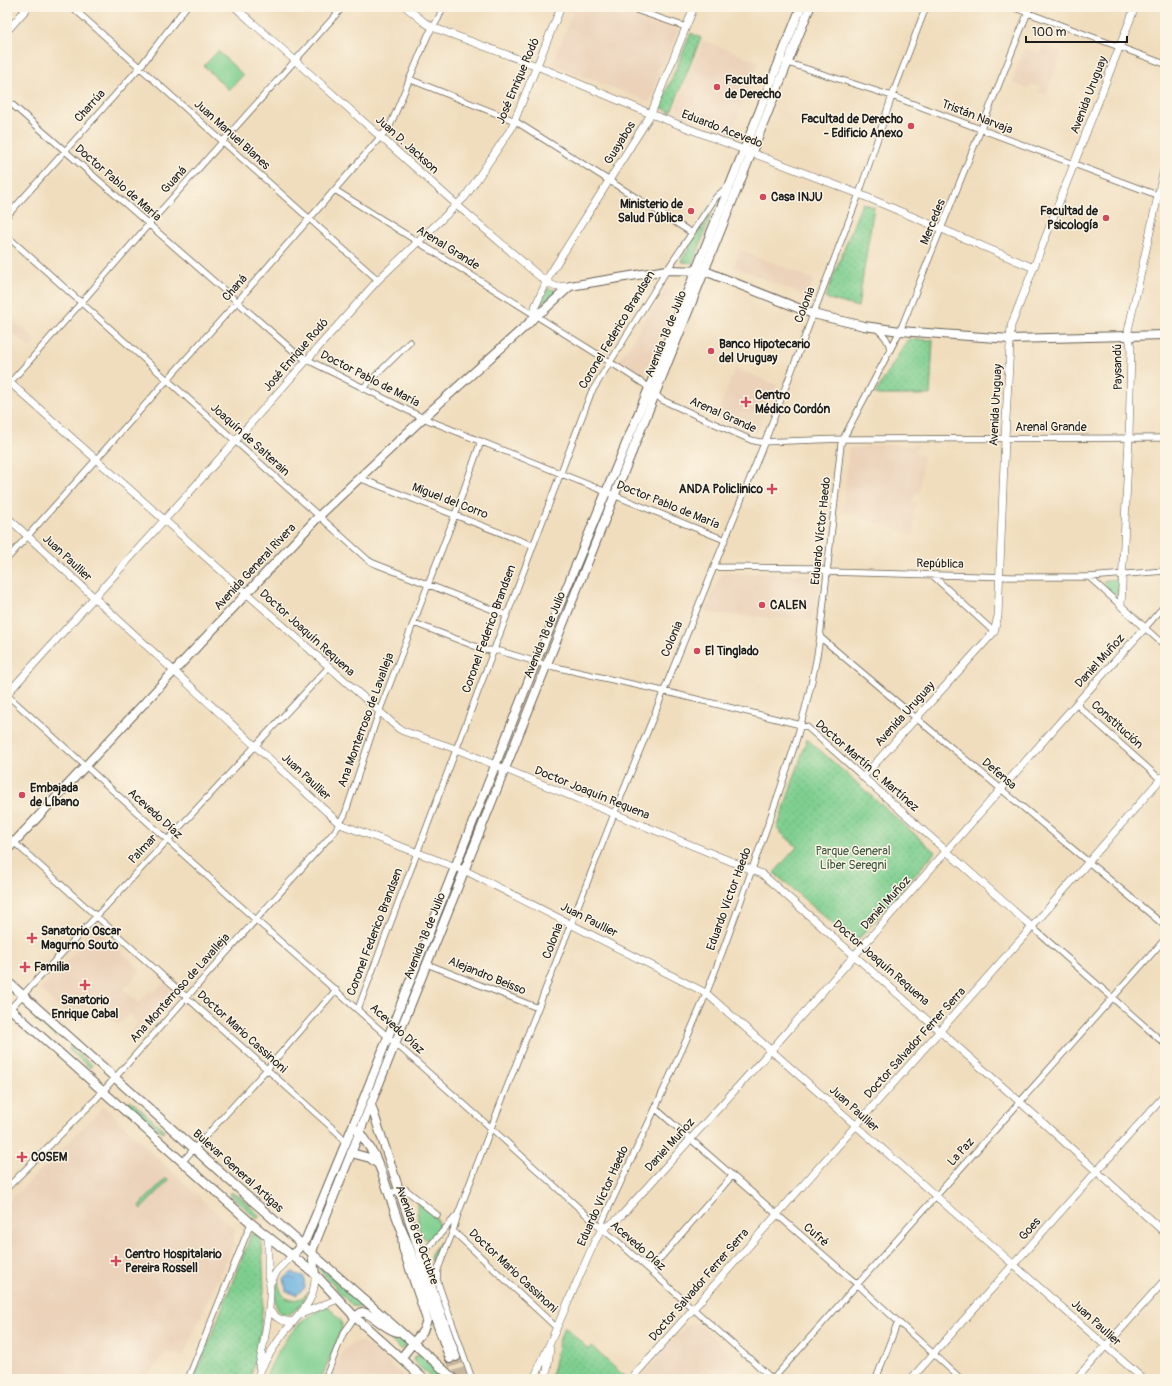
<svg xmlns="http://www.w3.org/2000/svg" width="1172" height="1386" viewBox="0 0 1172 1386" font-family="Pangolin,sans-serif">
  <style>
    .built { fill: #ebd2b9 }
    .green { fill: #7fcf90; stroke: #4e7656 }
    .park { fill: url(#park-dots); stroke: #4e7656 }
    .water { fill: url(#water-ripples); stroke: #44667e }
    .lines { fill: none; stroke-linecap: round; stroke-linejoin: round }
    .secondary-tunnel { stroke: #c6b69d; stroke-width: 8; stroke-dasharray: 8 4; stroke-linecap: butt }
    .minor-casing { stroke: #666054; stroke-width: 7 }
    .tertiary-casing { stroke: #666054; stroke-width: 8 }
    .secondary-casing { stroke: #666054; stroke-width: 10 }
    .minor { stroke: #fff; stroke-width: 5.5 }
    .tertiary { stroke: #fff; stroke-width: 7 }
    .secondary { stroke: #fff; stroke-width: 8 }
    .poi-dot { fill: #d1495b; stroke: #fcf5e5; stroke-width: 1.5 }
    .labels { text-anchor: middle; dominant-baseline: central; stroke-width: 3; stroke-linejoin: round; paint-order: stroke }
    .poi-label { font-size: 12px; font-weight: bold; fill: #1c1c1c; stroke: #fcf5e5; text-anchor: start }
    .street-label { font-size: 12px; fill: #1c1c1c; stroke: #fcf5e5 }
    .park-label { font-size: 12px; fill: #3f5b45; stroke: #fcf5e5 }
  </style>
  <defs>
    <pattern id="park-dots" width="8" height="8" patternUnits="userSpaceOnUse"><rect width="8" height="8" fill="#7fcf90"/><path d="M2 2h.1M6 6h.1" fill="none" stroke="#6db17c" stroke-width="1.8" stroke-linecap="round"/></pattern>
    <pattern id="water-ripples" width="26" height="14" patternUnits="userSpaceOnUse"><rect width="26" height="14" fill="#6bb0e1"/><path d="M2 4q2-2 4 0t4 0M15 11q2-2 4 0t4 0" fill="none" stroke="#578eb6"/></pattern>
  </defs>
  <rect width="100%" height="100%" fill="#fcf5e5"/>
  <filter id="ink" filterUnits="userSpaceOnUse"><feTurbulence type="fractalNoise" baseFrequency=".025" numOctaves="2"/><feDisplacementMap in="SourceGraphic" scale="8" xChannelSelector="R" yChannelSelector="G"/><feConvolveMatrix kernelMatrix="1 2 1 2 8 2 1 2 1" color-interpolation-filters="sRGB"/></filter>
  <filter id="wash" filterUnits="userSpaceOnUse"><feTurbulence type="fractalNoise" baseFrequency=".012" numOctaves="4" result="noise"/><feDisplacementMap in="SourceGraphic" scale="16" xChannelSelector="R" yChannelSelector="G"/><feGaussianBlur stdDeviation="0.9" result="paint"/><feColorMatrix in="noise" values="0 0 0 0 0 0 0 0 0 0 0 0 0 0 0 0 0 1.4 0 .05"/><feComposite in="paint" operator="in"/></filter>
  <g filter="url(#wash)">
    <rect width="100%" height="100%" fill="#f0ddbd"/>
    <path class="built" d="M575 7H610L678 30 665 62 661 64 658 71 660 74 650 102 552 64Z
      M703 40 759 62 730 135 721 131V130L674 113Z
      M1043 45 1062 52 1046 95 1038 92 1040 87 1031 84 1029 89 1012 83 1024 48 1040 54Z
      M740 250 814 279 807 296 734 267Z
      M666 288 677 294 644 374 620 360Z
      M15 322 37 341 30 348 9 329Z
      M735 368 777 385 756 434 717 415Z
      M866 445H919L915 453 923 456 920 493 916 492 912 502 916 503 914 513 915 514 914 535 843 511 849 448 866 447Z
      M726 573 816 574 818 577 813 617 810 620 705 613 719 577Z
      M97 929 141 970 124 989 138 1003 151 990 154 993 164 982 171 988 169 990 177 997 175 998 174 997 171 1003 164 997 163 998 171 1006 141 1038 131 1029 138 1024 135 1021V1019L132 1021 131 1020 132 1016 129 1014 118 1025 97 1005 78 1025 40 989Z
      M104 1106 171 1171 235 1230 234 1242 183 1356 166 1352 145 1379H8L7 1378V1204Z
      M697 1323 708 1333 757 1379H640L686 1325Z
      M360 1341 367 1344 407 1379H333L343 1351 351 1344Z"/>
    <path class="green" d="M218 51 243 75 229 90 204 66Z
      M1117 579 1119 582 1118 594 1115 595 1103 583 1106 580Z
      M37 1017 58 1035 57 1038 36 1020 35 1019Z
      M70 1047 92 1065 90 1068 69 1050 68 1049Z
      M130 1100 164 1130 163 1133 128 1103V1102Z
      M166 1178 169 1180 141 1209 139 1206Z
      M231 1192 240 1197 260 1216 257 1219 230 1194Z
      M417 1201 436 1218 440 1229 429 1241C426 1239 423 1238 422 1235 417 1226 417 1211 417 1201Z
      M440 1243 442 1244 436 1261 432 1262C428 1254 435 1248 440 1243Z
      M319 1265 366 1308 352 1306 319 1269Z
      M279 1278C277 1299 295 1308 309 1291L299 1307 290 1314 281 1313C271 1304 276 1288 279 1278Z
      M328 1306 341 1321 342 1328 321 1379H265C273 1359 287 1333 304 1320 311 1314 320 1310 328 1306Z
      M366 1317 403 1341 407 1345 401 1350Z
      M417 1355H420L447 1379H433L414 1362 413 1359Z"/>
    <path class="park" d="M691 33 701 38 671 112 660 107Z
      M862 203 874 207 858 307 825 298Z
      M711 215 694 262 692 263 682 262 681 261 709 216Z
      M548 288 557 291 541 305H539Z
      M908 339 933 340 930 395H878L875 394Z
      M807 739 935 852 855 943 774 873 797 847 777 829Z
      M252 1233 257 1235 262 1242 264 1290 260 1335 256 1357 250 1378 194 1379Z
      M564 1326 588 1349 591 1346 624 1376 621 1379H550C556 1362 557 1344 564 1326Z"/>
    <path class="water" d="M292 1272 304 1277 305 1288 296 1295 286 1291 284 1279Z"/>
  </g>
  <g filter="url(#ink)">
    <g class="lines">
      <path class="secondary-tunnel" d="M456 1357 464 1379
        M450 1359 457 1379"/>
      <g class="minor-casing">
        <path id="minor" d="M72 7 378 280
          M627 7 686 27
          M1012 7 1165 64
          M785 62 892 96 1165 198
          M409 79 515 121 692 233
          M7 100 298 355 423 418 725 540
          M335 190 610 362 644 384 662 400 751 440 759 442 843 439 1165 438
          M7 216 140 67 186 7
          M7 236 368 560 373 563 506 615
          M876 328C884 335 889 340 890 350
          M7 386 81 303 149 224 343 7
          M363 388 410 342
          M359 478 532 545
          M7 559 237 302 390 126 428 35 438 19 443 7
          M714 567 818 568 827 572 1011 577H1089L1165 571
          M932 575 994 632
          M1089 577 1121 606
          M1165 605 1145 628 1165 646
          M414 623 485 650 500 651 546 665 663 691 801 725 807 727 863 777
          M820 637 916 718 1165 926
          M7 695 256 920 491 1128 602 1229 615 1239 745 1355 751 1359 772 1379
          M1076 704 1160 779
          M7 836 339 1134 346 1145
          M1032 927 1165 1044
          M427 964 538 1008
          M358 1009 591 393 667 270 716 197 728 186
          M7 1012 329 667
          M656 1109 858 1285 961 1379
          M182 1162 267 1069 336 990
          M7 1188 96 1099 335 831 345 814 379 712 455 515 481 441
          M389 1193 405 1189 437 1215
          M602 1229 603 1220C638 1145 674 1071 706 994 726 945 743 894 761 844 785 776 810 708 820 637L841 444 843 439 900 331 1030 7
          M453 1231 557 1328
          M424 1261 427 1249 458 1214
          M650 1270 732 1176
          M188 1379 251 1223
          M325 1379 343 1334 355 1317
          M472 1379 440 1289 437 1279 438 1269 453 1231 458 1214 491 1128 614 814 765 441 859 194 892 96 926 7
          M773 1379 1165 939
          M876 1379 898 1321"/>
      </g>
      <g class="tertiary-casing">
        <path id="tertiary" d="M235 7 457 205 546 282 556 287 570 286
          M406 7 424 22 432 27 537 66 651 114 859 194 1034 268
          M7 31 28 7
          M536 315 535 307 550 274 651 114 694 7
          M7 380 398 728 403 731 456 749 762 874 1020 1102 1165 1233
          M7 517 340 824 464 870 706 993 1143 1379
          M7 694 195 486 378 280 465 197 511 129 561 7
          M1032 927 863 777 994 632 998 616 1005 438 1011 326 1135 7
          M271 1282 277 1271 293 1255
          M269 1310C276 1318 283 1323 294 1321
          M301 1314 338 1299
          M260 1370 259 1366C263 1347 275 1292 268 1277V1236
          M257 1379C262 1364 273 1348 283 1334 299 1314 316 1302 315 1274
          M534 1379 595 1241 602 1229 611 1224 621 1216 771 1050 1076 704 1145 628 1121 606 1129 438 1131 348 1128 331 1165 164
          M544 1379 547 1371 550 1349
          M631 1379 1032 927 1165 774
          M911 1379 1165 1095
          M1076 1379 1165 1280"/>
      </g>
      <g class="secondary-casing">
        <path id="secondary" d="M7 850 319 516 423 418 529 323 536 315 544 310 570 286 667 270 705 271 813 314 864 326 900 331 1010 339 1165 335
          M7 981 229 1180 454 1379
          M7 1006 251 1223 315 1274 355 1317 424 1379
          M371 1105 424 1265 456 1357
          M358 1130 374 1154 382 1173 398 1221 408 1244 450 1359
          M351 1153 370 1158 378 1164
          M293 1255 306 1239 354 1123 536 662 649 388 801 7
          M315 1274 312 1253 314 1246 810 7
          M355 1317 362 1312C375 1315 383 1328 397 1332
          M401 1358 423 1331 427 1320 403 1248 402 1235"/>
      </g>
      <use href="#minor" class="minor"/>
      <use href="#tertiary" class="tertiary"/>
      <use href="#secondary" class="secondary"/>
    </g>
  </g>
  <g class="poi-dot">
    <circle cx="717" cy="87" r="4"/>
    <circle cx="911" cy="126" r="4"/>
    <circle cx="763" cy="197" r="4"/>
    <circle cx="691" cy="211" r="4"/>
    <circle cx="1106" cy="218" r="4"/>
    <circle cx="711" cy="351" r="4"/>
    <path d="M744 396h4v4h4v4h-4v4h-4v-4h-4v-4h4z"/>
    <path d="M770 483h4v4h4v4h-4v4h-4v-4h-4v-4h4z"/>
    <circle cx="762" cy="605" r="4"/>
    <circle cx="697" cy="651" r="4"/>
    <circle cx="22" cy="795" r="4"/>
    <path d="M30 932h4v4h4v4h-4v4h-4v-4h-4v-4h4z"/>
    <path d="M23 961h4v4h4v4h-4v4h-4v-4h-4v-4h4z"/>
    <path d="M83 979h4v4h4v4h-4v4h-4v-4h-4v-4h4z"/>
    <path d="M20 1151h4v4h4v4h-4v4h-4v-4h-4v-4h4z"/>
    <path d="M114 1255h4v4h4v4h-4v4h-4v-4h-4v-4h4z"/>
  </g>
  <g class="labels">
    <g class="poi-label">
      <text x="725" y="80">Facultad<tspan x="725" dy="14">de Derecho</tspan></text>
      <text x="903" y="119" text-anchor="end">Facultad de Derecho<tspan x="903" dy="14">- Edificio Anexo</tspan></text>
      <text x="771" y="197">Casa INJU</text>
      <text x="683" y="204" text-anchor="end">Ministerio de<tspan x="683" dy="14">Salud Pública</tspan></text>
      <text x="1098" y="211" text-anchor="end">Facultad de<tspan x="1098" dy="14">Psicología</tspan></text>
      <text x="719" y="344">Banco Hipotecario<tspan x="719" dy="14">del Uruguay</tspan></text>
      <text x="755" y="395">Centro<tspan x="755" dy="14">Médico Cordón</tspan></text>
      <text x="763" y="489" text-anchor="end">ANDA Policlinico</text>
      <text x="770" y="605">CALEN</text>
      <text x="705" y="651">El Tinglado</text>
      <text x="30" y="788">Embajada<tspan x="30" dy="14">de Líbano</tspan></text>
      <text x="41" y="931">Sanatorio Oscar<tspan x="41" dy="14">Magurno Souto</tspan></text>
      <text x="34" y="967">Familia</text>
      <text x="85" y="1000" text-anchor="middle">Sanatorio<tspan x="85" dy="14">Enrique Cabal</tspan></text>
      <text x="31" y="1157">COSEM</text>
      <text x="125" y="1254">Centro Hospitalario<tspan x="125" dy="14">Pereira Rossell</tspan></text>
    </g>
    <g class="street-label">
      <text transform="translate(518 81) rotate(-67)">José Enrique Rodó</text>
      <text transform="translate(1089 95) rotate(-69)">Avenida Uruguay</text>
      <text transform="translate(90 106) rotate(-48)">Charrúa</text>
      <text transform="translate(977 117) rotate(21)">Tristán Narvaja</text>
      <text transform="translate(722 129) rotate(21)">Eduardo Acevedo</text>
      <text transform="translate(232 135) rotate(42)">Juan Manuel Blanes</text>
      <text transform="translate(620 143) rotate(-58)">Guayabos</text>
      <text transform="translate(407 145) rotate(42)">Juan D. Jackson</text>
      <text transform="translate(174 180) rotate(-48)">Guaná</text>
      <text transform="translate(118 183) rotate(41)">Doctor Pablo de María</text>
      <text transform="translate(933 222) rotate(-68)">Mercedes</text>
      <text transform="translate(448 248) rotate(32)">Arenal Grande</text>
      <text transform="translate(235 288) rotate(-48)">Chaná</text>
      <text transform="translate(805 305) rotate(-69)">Colonia</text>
      <text transform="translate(617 330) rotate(-59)">Coronel Federico Brandsen</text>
      <text transform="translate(666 334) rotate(-68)">Avenida 18 de Julio</text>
      <text transform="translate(296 355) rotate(-49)">José Enrique Rodó</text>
      <text transform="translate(1118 367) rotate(-91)">Paysandú</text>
      <text transform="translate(370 379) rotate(27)">Doctor Pablo de María</text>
      <text transform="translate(996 405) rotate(-87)">Avenida Uruguay</text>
      <text transform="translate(723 415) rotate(24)">Arenal Grande</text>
      <text x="1051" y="427">Arenal Grande</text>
      <text transform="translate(250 440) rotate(42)">Joaquín de Salterain</text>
      <text transform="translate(450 501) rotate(21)">Miguel del Corro</text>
      <text transform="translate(668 505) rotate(22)">Doctor Pablo de María</text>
      <text transform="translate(821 531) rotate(-84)">Eduardo Víctor Haedo</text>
      <text transform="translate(67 558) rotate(43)">Juan Paullier</text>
      <text transform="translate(940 564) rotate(1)">República</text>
      <text transform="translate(255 567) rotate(-47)">Avenida General Rivera</text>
      <text transform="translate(489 629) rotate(-70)">Coronel Federico Brandsen</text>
      <text transform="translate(307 633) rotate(42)">Doctor Joaquín Requena</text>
      <text transform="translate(545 635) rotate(-68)">Avenida 18 de Julio</text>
      <text transform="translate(672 639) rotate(-67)">Colonia</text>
      <text transform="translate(1100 661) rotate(-48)">Daniel Muñoz</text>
      <text transform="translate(905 714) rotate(-48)">Avenida Uruguay</text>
      <text transform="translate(366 720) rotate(-70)">Ana Monterroso de Lavalleja</text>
      <text transform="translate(1117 725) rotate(42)">Constitución</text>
      <text transform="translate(867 766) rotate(41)">Doctor Martín C. Martínez</text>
      <text transform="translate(999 774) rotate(40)">Defensa</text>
      <text transform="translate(306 777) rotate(43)">Juan Paullier</text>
      <text transform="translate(592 793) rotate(22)">Doctor Joaquín Requena</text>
      <text transform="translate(155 814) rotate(42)">Acevedo Díaz</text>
      <text transform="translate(143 849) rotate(-47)">Palmar</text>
      <text transform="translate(729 899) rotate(-70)">Eduardo Víctor Haedo</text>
      <text transform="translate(886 903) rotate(-48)">Daniel Muñoz</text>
      <text transform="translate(589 920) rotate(27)">Juan Paullier</text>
      <text transform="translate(375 932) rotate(-69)">Coronel Federico Brandsen</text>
      <text transform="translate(425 936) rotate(-68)">Avenida 18 de Julio</text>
      <text transform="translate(553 941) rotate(-69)">Colonia</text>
      <text transform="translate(881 963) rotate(41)">Doctor Joaquín Requena</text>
      <text transform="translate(487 976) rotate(22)">Alejandro Beisso</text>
      <text transform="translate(180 988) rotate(-48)">Ana Monterroso de Lavalleja</text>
      <text transform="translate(397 1029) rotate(42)">Acevedo Díaz</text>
      <text transform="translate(242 1032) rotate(42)">Doctor Mario Cassinoni</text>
      <text transform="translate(915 1043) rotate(-48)">Doctor Salvador Ferrer Serra</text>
      <text transform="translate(854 1109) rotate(42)">Juan Paullier</text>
      <text transform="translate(670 1145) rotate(-48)">Daniel Muñoz</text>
      <text transform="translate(961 1152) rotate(-48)">La Paz</text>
      <text transform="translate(238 1171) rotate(42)">Bulevar General Artigas</text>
      <text transform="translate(603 1196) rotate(-66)">Eduardo Víctor Haedo</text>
      <text transform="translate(1030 1229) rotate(-48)">Goes</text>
      <text transform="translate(417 1235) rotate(70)">Avenida 8 de Octubre</text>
      <text transform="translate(816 1235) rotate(41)">Cufré</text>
      <text transform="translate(638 1246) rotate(41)">Acevedo Díaz</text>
      <text transform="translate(513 1271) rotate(43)">Doctor Mario Cassinoni</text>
      <text transform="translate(699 1285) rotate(-49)">Doctor Salvador Ferrer Serra</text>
      <text transform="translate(1096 1323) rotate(42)">Juan Paullier</text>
    </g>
    <g class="park-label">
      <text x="853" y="851">Parque General<tspan x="853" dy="14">Líber Seregni</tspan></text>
    </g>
  </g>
  <rect width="1172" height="1386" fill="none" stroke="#fcf5e5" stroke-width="24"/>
  <path d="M1026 36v6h101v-6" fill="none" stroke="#1c1c1c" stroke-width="2"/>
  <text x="1032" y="36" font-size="12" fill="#1c1c1c" stroke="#fcf5e5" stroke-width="3" paint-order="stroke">100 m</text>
</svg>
